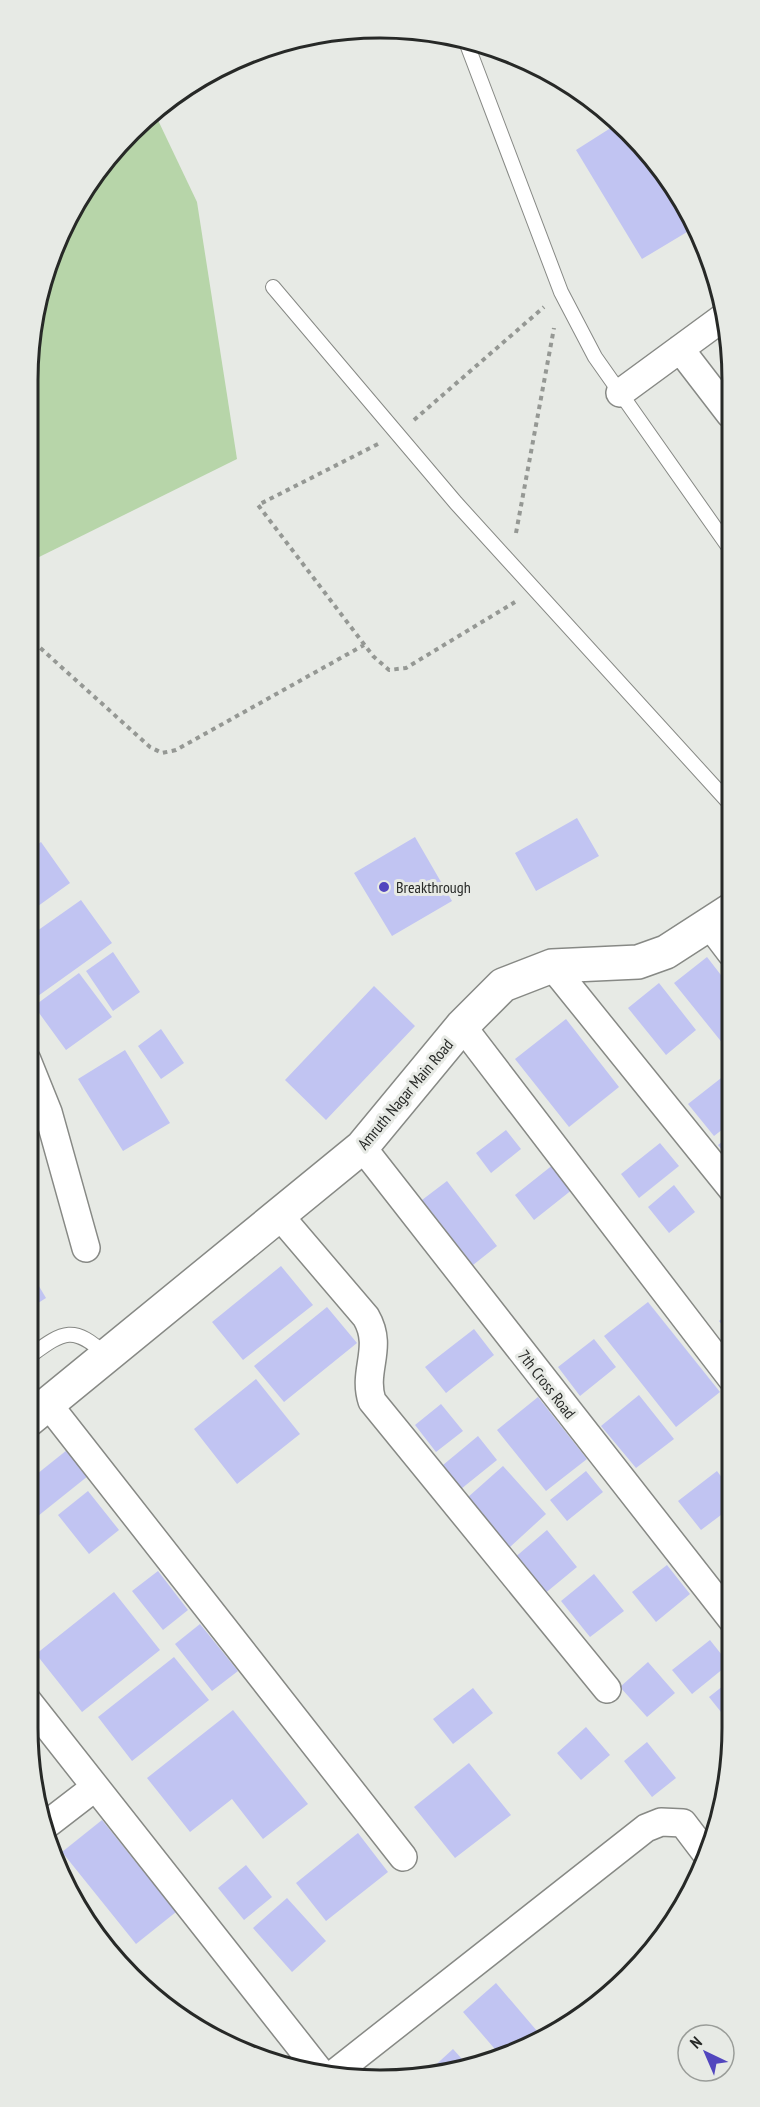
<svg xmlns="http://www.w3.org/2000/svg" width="760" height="2107" viewBox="0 0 760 2107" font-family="'PT Sans Narrow',sans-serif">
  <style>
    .green { fill: #b7d5a9 }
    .building { fill: #c1c4f2 }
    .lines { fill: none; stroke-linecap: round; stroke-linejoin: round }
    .service-casing { stroke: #878985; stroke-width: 16 }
    .minor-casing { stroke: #878985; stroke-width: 30 }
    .secondary-casing { stroke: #878985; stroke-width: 36 }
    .path { stroke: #959894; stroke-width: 4; stroke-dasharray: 4.5 4.5; stroke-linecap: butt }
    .service { stroke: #fff; stroke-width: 14 }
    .minor { stroke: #fff; stroke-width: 27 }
    .secondary { stroke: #fff; stroke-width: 33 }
    .poi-dot { fill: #5246be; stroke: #e7eae5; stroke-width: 2 }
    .labels { text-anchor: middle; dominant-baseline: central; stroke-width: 6; stroke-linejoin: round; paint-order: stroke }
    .poi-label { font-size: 16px; fill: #272927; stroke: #e7eae5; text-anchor: start }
    .street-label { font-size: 16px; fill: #272927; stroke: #e7eae5 }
    .rim { fill: none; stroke: #272927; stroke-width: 3 }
  </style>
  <rect width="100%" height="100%" fill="#e7eae5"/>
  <path class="green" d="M156 116 197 202 237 459 27 563V380L39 289 100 165Z"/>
  <path class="building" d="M617 124 645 147 697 226 642 259 576 150Z
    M27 815 35 827 27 833Z
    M577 818 599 856 536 891 515 853Z
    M415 837 452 901 392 936 354 873Z
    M41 842 70 883 27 914V852Z
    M81 900 112 943 31 1001 27 996V938Z
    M113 952 140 992 113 1011 86 971Z
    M707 957 731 988 732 1055 674 983Z
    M79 973 112 1017 66 1050 34 1006Z
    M659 983 696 1030 666 1055 628 1008Z
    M374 986 415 1026 326 1120 285 1080Z
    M566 1019 619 1087 569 1127 515 1059Z
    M161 1029 184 1063 161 1079 138 1046Z
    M125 1050 170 1123 123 1151 78 1079Z
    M725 1075 732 1082V1122L714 1136 688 1104Z
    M506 1130 521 1149 491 1173 476 1153Z
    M732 1134V1163L718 1145Z
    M660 1143 679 1166 639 1198 621 1174Z
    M554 1164 573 1189 534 1220 515 1195Z
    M447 1181 497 1246 473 1265 422 1200Z
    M674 1185 695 1212 669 1233 648 1207Z
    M27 1266 46 1298 27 1310Z
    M281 1266 313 1305 243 1360 212 1322Z
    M648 1302 720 1392 676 1427 604 1336Z
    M327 1307 357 1343 284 1402 254 1366Z
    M732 1310V1337L719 1321Z
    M474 1329 494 1355 446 1393 425 1367Z
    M594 1339 616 1367 580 1396 558 1367Z
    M256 1379 300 1434 237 1484 194 1429Z
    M639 1395 674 1439 636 1468 601 1426Z
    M538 1397 587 1459 546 1491 497 1430Z
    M441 1404 463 1431 436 1452 415 1425Z
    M478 1436 497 1460 461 1489 443 1465Z
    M67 1450 88 1476 33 1520 27 1513V1482Z
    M503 1466 546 1514 510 1547 467 1498Z
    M586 1471 603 1492 567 1521 550 1500Z
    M717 1471 732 1491 733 1506 701 1530 678 1501Z
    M88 1491 119 1530 89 1554 58 1515Z
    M547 1530 577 1567 543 1595 513 1559Z
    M667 1565 690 1594 656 1622 632 1592Z
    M733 1570V1586L725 1576Z
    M158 1571 188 1610 163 1630 132 1591Z
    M594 1574 624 1611 590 1637 561 1601Z
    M114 1592 160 1650 82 1712 36 1654Z
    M200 1624 238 1671 212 1691 175 1644Z
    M710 1640 729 1664 692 1694 672 1670Z
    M174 1657 209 1700 132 1761 98 1717Z
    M648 1662 675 1693 647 1717 620 1687Z
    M733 1678V1727L709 1697Z
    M473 1688 493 1713 453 1744 433 1719Z
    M233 1710 308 1804 263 1839 232 1799 190 1832 147 1778Z
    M586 1727 610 1755 581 1780 557 1753Z
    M647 1742 676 1778 652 1797 624 1761Z
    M469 1763 511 1815 455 1858 414 1807Z
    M102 1820 176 1912 136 1944 62 1852Z
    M358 1833 388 1872 326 1921 296 1883Z
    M246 1865 272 1897 244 1920 218 1888Z
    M287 1898 326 1941 292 1972 253 1928Z
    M496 1983 537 2031 517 2047 500 2055 463 2012Z
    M453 2049 470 2068 429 2071Z"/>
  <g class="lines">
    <g class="service-casing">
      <path id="service" d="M465 39 561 292 595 357 730 549
        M273 287 456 503 731 805
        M27 1358C63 1332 72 1323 107 1356"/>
    </g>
    <g class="minor-casing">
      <path id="minor" d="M680 349 730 414
        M620 393 725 316
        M709 924 731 953
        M552 966 732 1189
        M462 1026 732 1379
        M27 1060 48 1112 86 1248
        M362 1147 733 1621
        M279 1215 366 1317C384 1348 362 1370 372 1401L607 1689
        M48 1404 403 1857
        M27 1700 321 2073
        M46 1825 94 1788
        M331 2076 646 1828 661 1822 683 1823 705 1852"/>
    </g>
    <g class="secondary-casing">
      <path id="secondary" d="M27 1421 362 1147 462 1026 503 985 552 966 638 962 666 952 731 910"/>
    </g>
    <path class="path" d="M414 420 544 307
      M378 444 258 505 373 656 389 670 406 668 515 602
      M516 533 554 328
      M27 636 150 747 162 753 176 750 364 645"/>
    <use href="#service" class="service"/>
    <use href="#minor" class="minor"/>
    <use href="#secondary" class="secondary"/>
  </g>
  <circle class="poi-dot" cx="384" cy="887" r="6"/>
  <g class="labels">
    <g class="poi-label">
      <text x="396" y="887">Breakthrough</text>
    </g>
    <g class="street-label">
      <text transform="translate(405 1094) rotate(-50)">Amruth Nagar Main Road</text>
      <text transform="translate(547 1384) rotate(52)">7th Cross Road</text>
    </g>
  </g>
  <path d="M0 0H760V2107H0ZM380 38H380A342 342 0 0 1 722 380V1728A342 342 0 0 1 380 2070H380A342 342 0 0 1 38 1728V380A342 342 0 0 1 380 38Z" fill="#e7eae5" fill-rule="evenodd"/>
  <path class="rim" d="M380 38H380A342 342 0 0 1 722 380V1728A342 342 0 0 1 380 2070H380A342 342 0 0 1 38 1728V380A342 342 0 0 1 380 38Z"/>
  <g transform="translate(706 2053) rotate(316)"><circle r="28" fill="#e7eae5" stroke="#9a9d99" stroke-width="1.5"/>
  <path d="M0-4.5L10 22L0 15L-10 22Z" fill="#5246be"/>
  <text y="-9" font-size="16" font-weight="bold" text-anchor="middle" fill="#272927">N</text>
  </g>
</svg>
